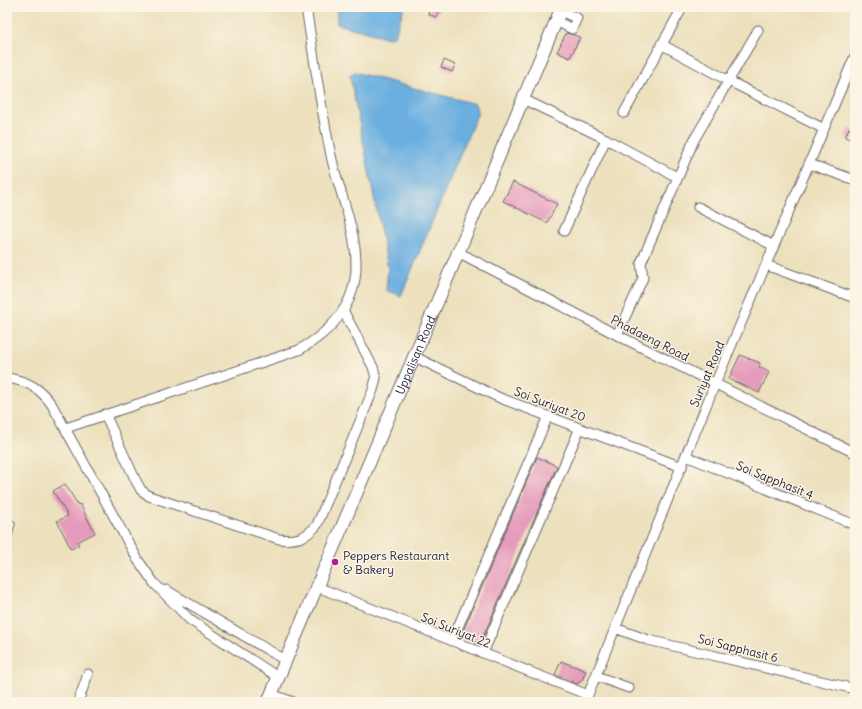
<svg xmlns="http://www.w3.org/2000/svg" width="862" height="709" viewBox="0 0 862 709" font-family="Delius,sans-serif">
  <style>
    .water { fill: #6bafe0; stroke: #46688e }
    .building { fill: #e59bbc }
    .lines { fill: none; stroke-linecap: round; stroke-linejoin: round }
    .minor-casing { stroke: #696468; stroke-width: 11 }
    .major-casing { stroke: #696468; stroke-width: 14 }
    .minor { stroke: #fff; stroke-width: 9 }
    .major { stroke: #fff; stroke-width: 12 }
    .poi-dot { fill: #b5179e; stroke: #fcf5e5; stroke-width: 1.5 }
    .labels { text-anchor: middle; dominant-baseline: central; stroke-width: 3; stroke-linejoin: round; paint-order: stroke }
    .street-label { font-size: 12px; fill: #22223b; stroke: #fcf5e5 }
    .poi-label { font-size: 12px; fill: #22223b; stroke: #fcf5e5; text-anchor: start }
  </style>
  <rect width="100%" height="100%" fill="#fcf5e5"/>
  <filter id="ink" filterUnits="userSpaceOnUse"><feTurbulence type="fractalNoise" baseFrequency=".025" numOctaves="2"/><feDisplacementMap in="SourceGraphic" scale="8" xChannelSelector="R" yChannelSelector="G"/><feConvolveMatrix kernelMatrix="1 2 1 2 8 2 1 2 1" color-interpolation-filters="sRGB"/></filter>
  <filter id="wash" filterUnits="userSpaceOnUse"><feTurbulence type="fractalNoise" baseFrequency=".012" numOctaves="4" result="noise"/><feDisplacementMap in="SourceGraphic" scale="16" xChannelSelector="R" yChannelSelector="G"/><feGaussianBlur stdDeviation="0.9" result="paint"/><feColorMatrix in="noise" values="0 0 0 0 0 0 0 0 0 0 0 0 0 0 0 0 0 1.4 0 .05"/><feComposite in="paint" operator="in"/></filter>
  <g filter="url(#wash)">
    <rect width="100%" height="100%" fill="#ece0bd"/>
    <path class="water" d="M337 7H404L395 35 389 38 337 24Z
      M354 72 475 104 478 112 401 296 386 290 388 268 350 76Z"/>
    <g id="blocks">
      <path class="building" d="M431 7H440L436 17 428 14Z
        M566 33 580 37 570 58 557 52Z
        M444 60 455 65 452 72 441 67Z
        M849 128 855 131 853 140 845 137Z
        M513 182 557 204 547 223 503 201Z
        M740 355 760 363 759 367 769 372 759 393 729 379Z
        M537 457 557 466 480 644 461 636Z
        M65 484 78 505 80 504 95 533 77 542 79 545 71 549 57 521 68 516 53 491Z
        M561 661 586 671 582 680 577 684 555 675Z"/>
    </g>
  </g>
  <g filter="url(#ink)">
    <use href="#blocks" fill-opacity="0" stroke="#696468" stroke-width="1"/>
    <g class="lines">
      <g class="minor-casing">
        <path id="minor" d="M556 21 572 29 577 18 560 11
          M661 44 727 80 824 129
          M523 99 606 139 677 177
          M624 113 681 10
          M809 164 855 180
          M698 207 774 246
          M564 231 606 139
          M458 252 617 335 855 453
          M766 265 855 298
          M617 335 643 278 641 263 694 140 758 30
          M413 356 500 398 682 467
          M7 378C28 381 40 388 52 405L138 560 154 583 190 620 278 677
          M105 414 136 481 141 490 149 496 279 539C296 541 306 538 317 525L373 390 376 378 373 367 343 310
          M66 428 299 350C327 334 350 312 355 279 361 241 341 198 332 160 321 110 314 58 306 7
          M686 456 855 525
          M7 536 10 524
          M315 586 588 695
          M166 590 285 660
          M615 628 648 640 855 689
          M452 641 548 416
          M483 653 580 428
          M596 676 629 688
          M271 694 293 702
          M78 702 88 674
          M585 702 715 384 855 56"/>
      </g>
      <g class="major-casing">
        <g id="major">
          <path id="s1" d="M268 702 562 7"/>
        </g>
      </g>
      <use href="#minor" class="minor"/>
      <use href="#major" class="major"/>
    </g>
  </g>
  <circle class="poi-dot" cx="335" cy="562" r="4"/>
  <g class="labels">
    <g class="street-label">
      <text transform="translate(650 338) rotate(27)">Phadaeng Road</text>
      <text stroke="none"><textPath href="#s1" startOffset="377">Uppalisan Road</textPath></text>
      <text transform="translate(707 374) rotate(-67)">Suriyat Road</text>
      <text transform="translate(550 404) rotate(21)">Soi Suriyat 20</text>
      <text transform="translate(775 480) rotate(22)">Soi Sapphasit 4</text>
      <text transform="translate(456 630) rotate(22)">Soi Suriyat 22</text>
      <text transform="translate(738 648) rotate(14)">Soi Sapphasit 6</text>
    </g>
    <g class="poi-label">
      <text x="343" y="555">Peppers Restaurant<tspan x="343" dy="14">&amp; Bakery</tspan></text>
    </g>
  </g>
  <rect width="862" height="709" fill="none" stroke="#fcf5e5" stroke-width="24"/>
</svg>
